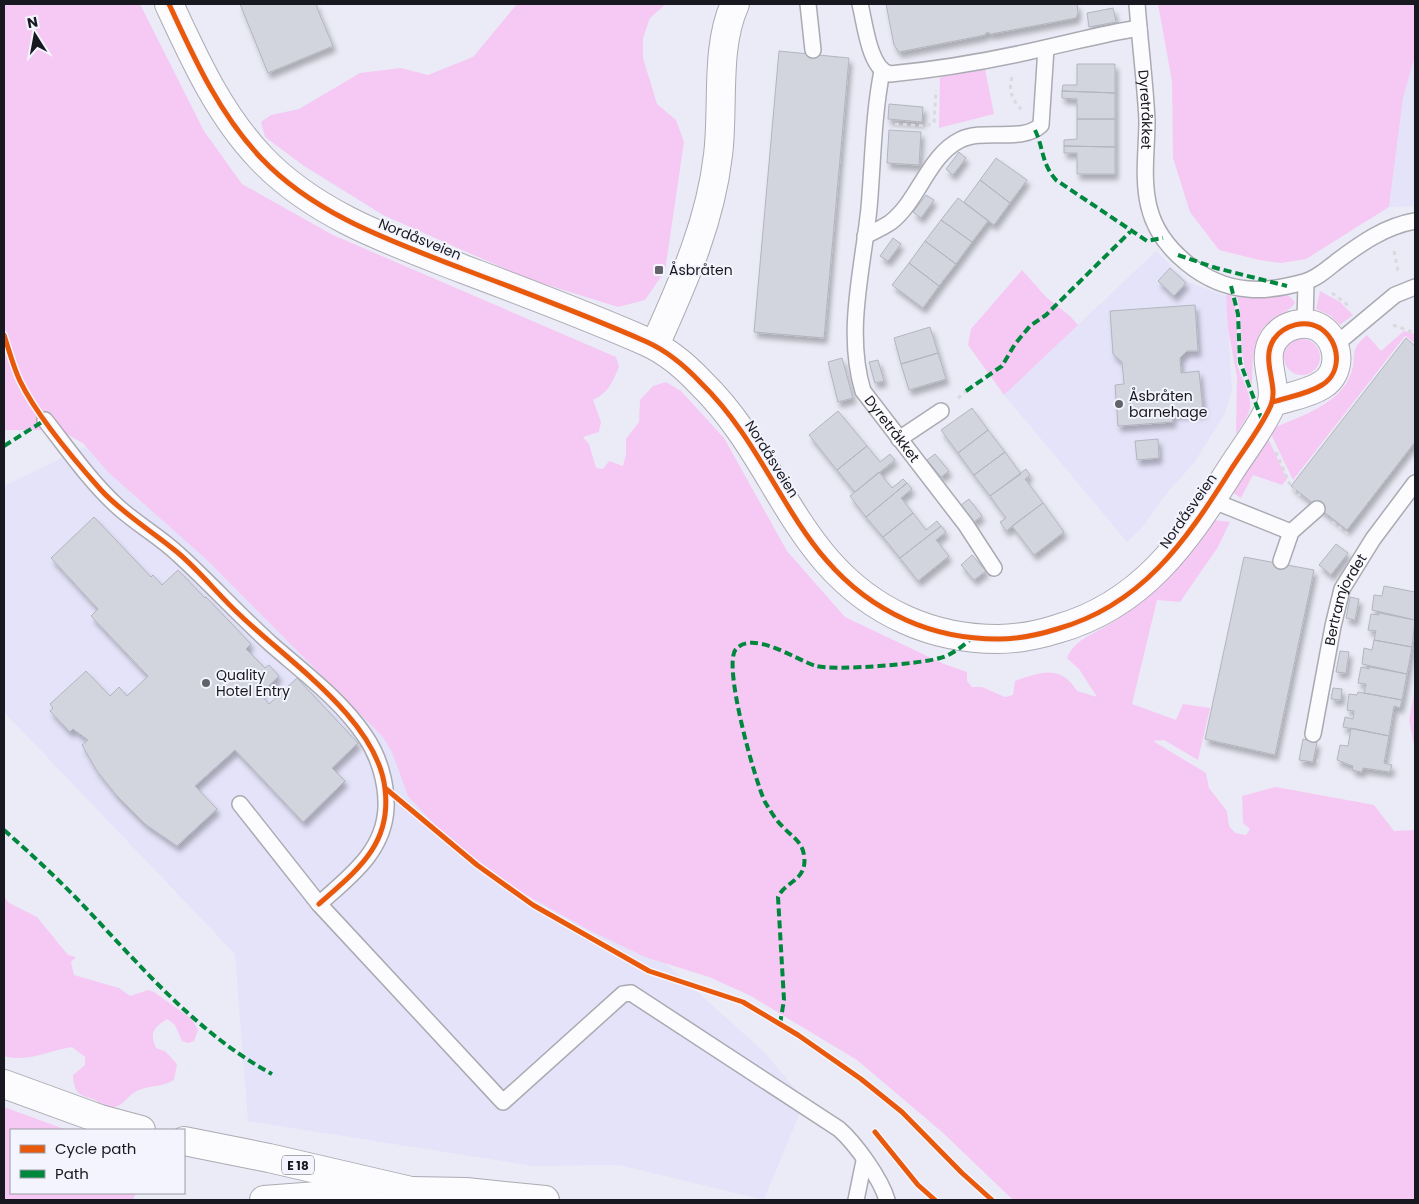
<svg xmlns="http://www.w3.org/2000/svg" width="1419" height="1204" viewBox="0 0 1419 1204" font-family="Poppins,sans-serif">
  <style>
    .built { fill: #e4e3f9 }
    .green { fill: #f5c9f3 }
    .building { fill: #d2d4de; stroke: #b3b5be; filter: url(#shadow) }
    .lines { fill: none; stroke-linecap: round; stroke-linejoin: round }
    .lane-casing { stroke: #aaaab3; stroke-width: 18 }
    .street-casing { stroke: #aaaab3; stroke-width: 30 }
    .primary-casing { stroke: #aaaab3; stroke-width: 30 }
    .highway-casing { stroke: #aaaab3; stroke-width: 30 }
    .path { stroke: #d9d9de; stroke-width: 3; stroke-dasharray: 4 4; stroke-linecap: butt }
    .lane { stroke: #fcfcfe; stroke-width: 15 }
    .street { stroke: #fcfcfe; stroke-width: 28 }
    .primary { stroke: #fcfcfe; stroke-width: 28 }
    .highway { stroke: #fcfcfe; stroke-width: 28 }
    .quiet { stroke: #00873e; stroke-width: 4; stroke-dasharray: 8 4; stroke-linecap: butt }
    .cycleway-casing { stroke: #f4f4fe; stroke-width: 8 }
    .cycleway { stroke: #e8590c; stroke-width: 5 }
    .poi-dot { fill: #62626b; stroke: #f4f4fe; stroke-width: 2 }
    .labels { text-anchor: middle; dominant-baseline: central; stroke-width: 4; stroke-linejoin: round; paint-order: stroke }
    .shield { fill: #f4f4fe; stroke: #5a5a63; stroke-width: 1 }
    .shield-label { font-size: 12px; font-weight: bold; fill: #181820 }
    .street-label { font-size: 14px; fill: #181820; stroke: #f4f4fe }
    .poi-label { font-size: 14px; fill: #181820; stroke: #f4f4fe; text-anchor: start }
  </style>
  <defs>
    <filter id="shadow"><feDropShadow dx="3" dy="5.5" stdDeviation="2.5" flood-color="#0004"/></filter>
  </defs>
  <rect width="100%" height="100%" fill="#ebebf7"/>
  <path class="built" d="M1415 56V206L1389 207 1403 98Z
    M1156 251 1188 282 1226 296 1232 390 1225 413 1194 463 1166 494 1142 528 1127 542 1004 395Z
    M90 444 763 1051 805 1100 764 1200 619 1165 533 1166 248 1121 235 954 4 712V486Z"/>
  <path class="green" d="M4 4H140L204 131 242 184 333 235 616 357 619 367C612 383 609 392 593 400L601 422 599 432 583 437 589 444 596 468 603 469 609 461 623 466 626 454V439L639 422 640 400 653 386 666 382 681 391 724 438 787 551 845 617 944 664 967 672V681L972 687H982L1005 697 1013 695 1015 681C1040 672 1061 664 1077 691L1097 697 1079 669 1067 658C1074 640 1093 634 1108 625 1157 596 1181 566 1214 520L1230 522 1218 547 1180 602 1157 600 1132 704 1176 720 1183 704 1210 708 1198 760 1164 740 1153 741 1206 773 1209 788 1227 811 1229 826 1235 833 1246 835 1250 829 1243 823 1242 796 1276 787 1374 805 1394 831 1415 830V1200H1013L942 1132 857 1060 749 995 709 977 645 957 589 930 503 882 435 825 408 796 392 752 383 737 205 558 108 472 84 444 60 430H4Z
    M517 4H666L650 18 643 38V58L657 104 676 120 684 142 665 271 645 300 618 307 528 279 383 215 304 166 265 137 261 122 271 115 299 109 360 73 401 68 428 75 473 57Z
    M1158 4H1415V56L1403 98 1389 207 1306 259 1281 263 1259 260 1219 250 1190 212 1173 158 1172 81Z
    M985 69 994 114 939 128 940 77Z
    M1022 270 1046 297 1070 316 1078 325 1004 395 968 345 971 329Z
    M1320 291 1340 302 1353 315 1340 325 1331 316 1316 309Z
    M1229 293C1241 307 1236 344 1237 362 1239 377 1252 391 1250 407 1249 416 1241 426 1236 434L1237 377 1228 329 1226 296Z
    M1237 295 1255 297 1288 295 1295 302C1294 310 1270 318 1263 328 1251 344 1253 366 1252 385 1236 357 1244 325 1237 295Z
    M1404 331 1415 334V343L1405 336 1293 480 1270 432 1274 428C1300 416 1338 405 1350 376 1359 355 1346 353 1367 335L1381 351Z
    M1284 357a18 18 0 1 1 36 0a18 18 0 1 1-36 0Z
    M1267 436 1287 479 1282 485 1253 475 1241 498 1232 492Z
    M1415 688V776V751L1409 720Z
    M4 896 9 903 37 917 68 955 76 957 71 962 74 975 119 988 130 996 148 990 154 992 192 1019 198 1030 194 1041 188 1043 182 1041 175 1025 167 1019C154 1028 149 1032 156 1048L165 1051 177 1064 174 1080C163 1087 151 1085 139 1090 122 1098 129 1106 104 1109 91 1089 74 1106 73 1075L85 1065V1057L72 1047C50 1050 27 1063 4 1056Z
    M4 1107 67 1130H11V1193H136L133 1200H4Z"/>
  <path class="building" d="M240 4H317V8L333 46 268 73Z
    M886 4H1077L1078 13 1076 18 991 34 987 32 985 35 899 52 894 45Z
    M1113 8 1116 22 1089 27 1087 13Z
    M779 51 849 58 824 338 754 332Z
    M1077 64H1115V93L1062 91 1063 85H1077Z
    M1062 91 1115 93V119H1077V99L1062 98Z
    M889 104 923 107 922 122 888 119Z
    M1077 119H1115V147L1064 146V140L1077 139Z
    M889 130 921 132 919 165 887 163Z
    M1064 146 1115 147V174H1077V153H1064Z
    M959 152 966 158 953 175 946 169Z
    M996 158 1027 180 1010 203 980 180Z
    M980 180 1010 203 994 225 964 202Z
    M926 195 934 200 921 218 913 212Z
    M958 198 988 221 972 242 941 220Z
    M941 220 972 242 956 264 925 241Z
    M893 238 901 244 888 261 880 256Z
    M925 241 956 264 939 286 909 263Z
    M909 263 939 286 923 308 892 285Z
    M1170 268 1186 283 1174 296 1158 281Z
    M1195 305 1198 351H1187L1180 358 1181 373 1199 371 1203 412 1172 414 1173 422 1118 426 1115 385 1124 384 1122 362 1113 354 1110 311Z
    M930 327 938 353 901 364 894 338Z
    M1406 338 1415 346V442L1347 530 1291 486Z
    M938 353 946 379 909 390 901 364Z
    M842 358 853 398 838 402 828 362Z
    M878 360 884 381 875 383 869 362Z
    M972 408 988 430 958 453 941 430Z
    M838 411 867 446 837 470 809 435Z
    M988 430 1005 452 974 475 958 453Z
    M1158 439 1159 458 1137 460 1135 441Z
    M867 446 880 462 890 454 895 460 855 492 837 470Z
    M1005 452 1021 474 990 496 974 475Z
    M935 454 949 471 941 477 927 460Z
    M1026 469 1030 475 1025 479 1043 503 1006 531 1000 522 1006 518 990 496Z
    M879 472 892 488 903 479 907 483 866 517 850 496Z
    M907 483 912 489 901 498 913 513 883 537 866 517Z
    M969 499 982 516 974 522 961 505Z
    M1043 503 1064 532 1034 555 1012 526Z
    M913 513 926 530 937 521 941 526 900 558 883 537Z
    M94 517 151 577 153 575 162 585 178 570 205 598 206 597 251 644 246 649 265 668 269 665 279 676 260 694 269 704 297 678 358 743 332 768 345 781 303 822 235 750 195 786 217 809 177 846 145 824 117 796 97 771 82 745 88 740 73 729 70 732 50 711 53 708 50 704 86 671 110 696 119 687 127 696 148 676 91 616 98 609 51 558Z
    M941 526 946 532 936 540 949 556 918 581 900 558Z
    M1336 544 1348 553 1331 575 1319 565Z
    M972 555 986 571 974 580 961 565Z
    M1244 557 1314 570 1275 755 1205 739Z
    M1384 586 1415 592V620L1372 610 1374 595 1382 596Z
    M1350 597 1359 599 1355 620 1346 618Z
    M1379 613 1415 620 1412 647 1374 640 1376 631 1368 630 1371 614 1379 615Z
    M1374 640 1412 647 1407 674 1362 664 1364 648 1372 650Z
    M1340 651 1349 652 1346 673 1336 672Z
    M1361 667 1369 669V667L1407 674 1402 700 1364 693 1366 684 1358 683Z
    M1333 688 1342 689 1341 700 1331 699Z
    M1358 692 1402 700 1400 708 1394 706 1389 736 1343 727 1345 717 1353 719 1354 711 1347 710 1349 694 1357 695Z
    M1351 728 1389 736 1384 763 1392 765 1390 772 1363 768 1362 772 1352 770 1353 766 1337 760 1340 745 1348 746Z
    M1303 739 1317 742 1313 762 1299 760Z"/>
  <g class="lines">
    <g class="lane-casing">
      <g id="lane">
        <path d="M808 4 813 50"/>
        <path d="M860 4C865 23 869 69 890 74 942 69 994 60 1045 48 1077 41 1107 33 1139 28"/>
        <path id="s1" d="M1137 4C1140 43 1145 81 1147 120 1147 149 1142 179 1149 207 1159 249 1205 286 1248 289 1266 291 1286 287 1304 282 1316 279 1326 270 1336 262 1360 244 1385 226 1415 221"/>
        <path id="s2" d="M882 71C873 117 873 163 869 208 863 268 845 332 863 391L966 525 994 568"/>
        <path d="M865 236C873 232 884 227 891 222 919 200 928 156 960 140 984 128 1023 143 1041 125L1046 48"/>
        <path d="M1305 323 1306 282"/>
        <path d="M1335 345 1395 295 1415 287"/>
        <path d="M45 420C68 449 89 480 116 505 135 523 159 536 178 554 210 583 239 615 271 644 303 672 341 700 365 736 379 756 387 784 386 808 384 852 349 877 319 904"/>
        <path d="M899 439 941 411"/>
        <path d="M1211 500 1291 532"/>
        <path d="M1281 561 1291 532 1317 509"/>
        <path id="s3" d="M1313 734 1333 626 1342 589 1373 539 1415 483"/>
        <path d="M240 804 319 904 503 1102 623 994 631 993 839 1129C856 1144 881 1179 887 1200"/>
        <path d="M856 1200 864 1161"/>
      </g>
    </g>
    <g class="street-casing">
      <path id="street" d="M169 4C194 58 219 114 261 158 315 215 391 241 463 269 524 292 586 315 647 342 667 351 686 367 701 383 781 461 794 570 906 620 935 633 966 639 998 639 1018 639 1038 635 1057 629 1142 605 1185 542 1230 471 1242 452 1263 425 1271 405 1279 385 1260 360 1274 339 1284 325 1305 319 1320 328 1340 341 1343 372 1322 385 1308 394 1288 397 1273 402
        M655 345C683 282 710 224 718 155 724 107 715 47 735 4"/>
    </g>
    <g class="primary-casing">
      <path id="primary" d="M411 1191 466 1192 545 1200"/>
    </g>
    <g class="highway-casing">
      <path id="highway" d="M4 1084 100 1119 141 1130
        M184 1141 269 1158 411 1191
        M264 1200 370 1192"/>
    </g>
    <path class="path" d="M1012 77C1008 89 1012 100 1021 109
      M895 124 926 126 934 123 936 90
      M1394 251 1398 271
      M1332 293 1349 306
      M1393 325 1415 333
      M958 398 966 391
      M1276 452 1291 487 1300 496
      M1332 522 1351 537
      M1318 763 1319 755"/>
    <use href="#lane" class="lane"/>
    <use href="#street" class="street"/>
    <use href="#primary" class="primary"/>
    <use href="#highway" class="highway"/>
    <path class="quiet" d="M1035 130C1044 149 1041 163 1056 180L1147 241 1163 238
      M1178 255 1216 268 1287 286
      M1231 286 1238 314 1240 362 1262 420
      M966 391 1002 366 1015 344 1030 326 1046 315 1130 232
      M4 446 45 420
      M4 830C30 853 56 877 81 903 139 964 196 1033 272 1074
      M780 1024 784 1000 778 897C785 881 808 881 804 855 802 841 791 836 782 826 775 819 770 810 765 802 755 781 722 664 736 649 754 630 796 660 816 666 835 671 920 664 940 658 952 655 963 646 972 638"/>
    <g class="cycleway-casing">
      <path id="cycleway" d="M169 4C194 58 219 114 261 158 315 215 391 241 463 269 524 292 586 315 647 342 667 351 686 367 701 383 781 461 794 570 906 620 935 633 966 639 998 639 1018 639 1038 635 1057 629 1142 605 1185 542 1230 471 1242 452 1263 425 1271 405 1279 385 1260 360 1274 339 1284 325 1305 319 1320 328 1340 341 1343 372 1322 385 1308 394 1288 397 1273 402
        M4 335C9 350 13 366 20 381 36 414 76 462 101 490 123 514 152 531 177 552 200 571 219 596 241 616 288 661 378 721 385 789 392 845 356 871 319 904
        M385 788 477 865 533 905 649 971 743 1002 798 1035 861 1079 902 1112 962 1173 992 1200
        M875 1132 918 1185 935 1200"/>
    </g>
    <use href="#cycleway" class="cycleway"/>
  </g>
  <g class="poi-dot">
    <rect x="654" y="265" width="10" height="10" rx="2.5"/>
    <circle cx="1119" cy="404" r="5"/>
    <circle cx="206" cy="683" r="5"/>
  </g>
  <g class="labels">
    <rect class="shield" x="282" y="1155.5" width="32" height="19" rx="4"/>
    <g class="shield-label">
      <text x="298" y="1165">E 18</text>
    </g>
    <g class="street-label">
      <text stroke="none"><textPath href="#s1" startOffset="106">Dyretråkket</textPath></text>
      <text transform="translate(420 239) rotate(22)">Nordåsveien</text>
      <text stroke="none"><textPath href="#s2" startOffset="370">Dyretråkket</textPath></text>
      <text transform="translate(772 459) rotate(58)">Nordåsveien</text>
      <text transform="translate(1188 511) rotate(-55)">Nordåsveien</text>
      <text stroke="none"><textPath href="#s3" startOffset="139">Bertramjordet</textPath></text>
    </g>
    <g class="poi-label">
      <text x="669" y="270">Åsbråten</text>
      <text x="1129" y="396">Åsbråten<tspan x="1129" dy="16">barnehage</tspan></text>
      <text x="216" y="675">Quality<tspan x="216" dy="16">Hotel Entry</tspan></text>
    </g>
  </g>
  <rect width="1419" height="1204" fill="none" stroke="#181820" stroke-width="10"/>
  <rect x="10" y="1129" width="175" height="65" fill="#f4f4fe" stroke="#9c9ca5"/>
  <rect x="20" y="1145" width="25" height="8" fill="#e8590c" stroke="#9c9ca5"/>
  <text x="55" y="1154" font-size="15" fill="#181820">Cycle path</text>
  <rect x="20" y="1170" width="25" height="8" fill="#00873e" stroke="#9c9ca5"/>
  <text x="55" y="1179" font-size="15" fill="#181820">Path</text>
  <g transform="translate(35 35) rotate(349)" stroke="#f4f4fe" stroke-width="4" paint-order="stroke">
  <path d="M0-4L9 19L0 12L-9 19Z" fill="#181820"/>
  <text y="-8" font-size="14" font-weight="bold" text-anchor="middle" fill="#181820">N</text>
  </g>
</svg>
